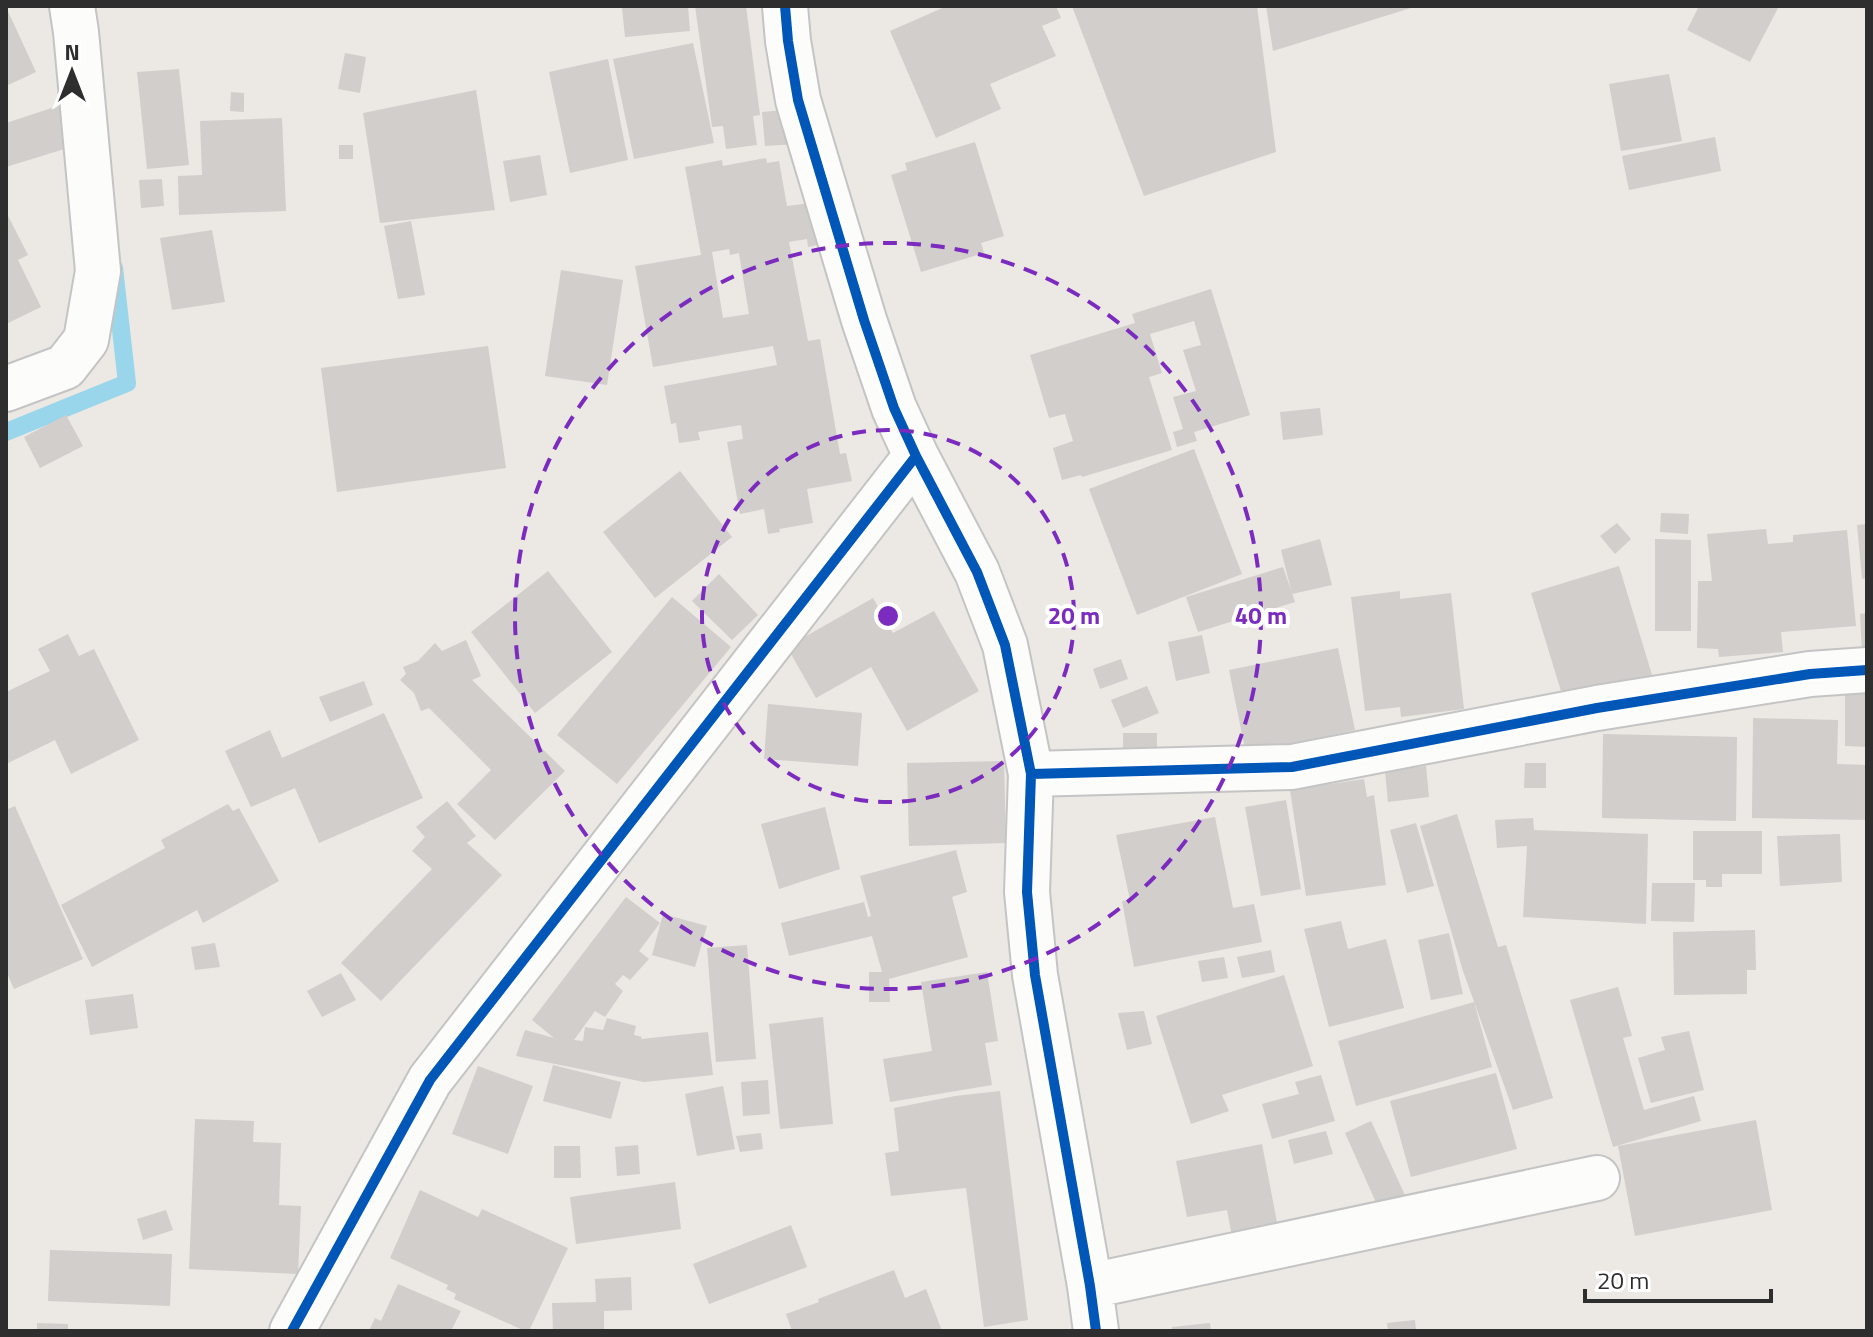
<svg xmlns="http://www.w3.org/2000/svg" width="1873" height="1337" viewBox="0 0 1873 1337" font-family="'Titillium Web',sans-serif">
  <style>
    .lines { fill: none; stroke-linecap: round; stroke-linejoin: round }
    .stream { stroke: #99d6ec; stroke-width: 18 }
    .building { fill: #d1cecb; fill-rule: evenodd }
    .minor-casing { stroke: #c5c4c5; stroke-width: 48 }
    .minor { stroke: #fcfcfb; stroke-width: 44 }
    .cycleway-casing { stroke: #fff; stroke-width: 15 }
    .cycleway { stroke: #0057b8; stroke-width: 10 }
    .ring { fill: none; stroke: #7b2cbf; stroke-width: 4; stroke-dasharray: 14 10 }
    .centre { fill: #7b2cbf; stroke: #fff; stroke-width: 4 }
    .ring-label { font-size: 24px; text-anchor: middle; font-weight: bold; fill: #7b2cbf; stroke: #fff; stroke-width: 8; stroke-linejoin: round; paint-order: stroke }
  </style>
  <rect width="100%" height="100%" fill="#ece8e4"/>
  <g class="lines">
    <path class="stream" d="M6 432 127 383 114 268"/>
  </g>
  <path class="building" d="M643 6H688L690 31 625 37 622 8Z
    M695 6H746L760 115 753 116 757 145 726 149 723 126 712 127Z
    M947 6H1056L1061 18 1042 26 1056 56 990 84 1001 109 936 138 890 31Z
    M1072 6H1257L1276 152 1144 196Z
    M1266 6H1414V7L1273 51Z
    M1699 6H1779L1750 62 1687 30Z
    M6 7 36 72 6 86Z
    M693 43 714 143 634 159 613 59Z
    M345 53 366 57 360 93 338 89Z
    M608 59 628 160 570 173 549 72Z
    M179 69 189 165 147 169 137 72Z
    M1669 74 1682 141 1621 151 1609 84Z
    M476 90 495 210 380 223 363 113Z
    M231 92 244 93V112L230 111Z
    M67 103 74 146 6 167V123Z
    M795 109 798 144 765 146 762 112Z
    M282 118 286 211 179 215 178 176 202 175 200 121Z
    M1715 137 1721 171 1629 190 1622 156Z
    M975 142 1004 236 981 243 984 253 921 272 891 175 907 170 905 163Z
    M339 145H353V159H339Z
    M540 155 547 195 510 202 503 161Z
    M766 158 767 163 779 161 787 206 819 202 826 243 808 247 807 239 789 242 808 341 820 339 840 454 846 453 852 481 807 489 813 523 779 529 780 532 768 534 764 509 740 514 727 442 743 439 741 425 698 432 700 440 679 443 676 423 671 424 664 386 777 365 773 346 653 367 635 266 701 255 685 167 722 160 723 166ZM729 249 730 255 739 253 749 314 723 318 712 252Z
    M162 179 164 206 141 208 139 180Z
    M6 212 28 255 18 260 41 307 6 324Z
    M411 221 425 295 398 299 384 226Z
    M212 230 225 302 172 310 160 238Z
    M561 270 623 280 607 385 545 376Z
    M1211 289 1250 415 1194 432 1197 441 1177 447 1173 432 1183 429 1173 397 1196 391 1183 350 1201 345 1194 321 1150 334 1162 373 1149 377 1172 450 1082 477 1081 475 1062 480 1053 448 1073 441 1065 414 1049 418 1030 355 1135 323 1132 314Z
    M488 346 506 468 337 492 321 368Z
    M1320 408 1323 435 1283 440 1280 412Z
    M66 415 83 446 40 468 24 437Z
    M1194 449 1242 574 1137 615 1089 489Z
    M680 471 732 537 655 598 603 532Z
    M1661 513 1689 514 1688 534 1660 532Z
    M1617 523 1631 539 1615 554 1600 536Z
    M1867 524V578L1862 579 1857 525Z
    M1766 529 1768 544 1793 542V535L1847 530 1856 626 1781 632 1783 652 1719 657 1718 649 1697 648 1698 581H1712L1707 534Z
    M1320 539 1332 585 1292 594 1281 550Z
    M1655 539 1691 540V631H1655Z
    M1619 566 1652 675 1564 701 1531 593Z
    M1283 567 1295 602 1198 632 1186 597Z
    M548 571 612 652 535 713 471 632Z
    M719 574 758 615 732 640 692 601Z
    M1400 591V599L1451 593 1464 709 1401 717 1400 707 1365 711 1351 597Z
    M672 597 731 647 617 784 557 735Z
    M873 598 893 633 934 611 979 691 907 731 871 667 816 698 787 647Z
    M1867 613V651L1862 652 1860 614Z
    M68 634 79 656 94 649 139 740 71 774 55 740 6 764V692L50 671 38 649Z
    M1202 635 1210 673 1176 681 1168 642Z
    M466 640 481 676 472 680 565 771 495 840 457 804 491 770 429 708 421 711 414 693 400 680 406 674 403 667 418 661 435 643 442 651Z
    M1338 648 1355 730 1246 754 1229 670Z
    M1121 659 1128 679 1100 689 1093 669Z
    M364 681 373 705 330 722 319 697Z
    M1147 686 1159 713 1123 728 1111 700Z
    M1845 691H1867V747L1845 746Z
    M768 704 862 713 858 766 764 759Z
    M384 713 423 798 319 843 295 788 251 807 225 751 270 730 282 758Z
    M1753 718 1838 720 1837 764 1867 765V820L1752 818Z
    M1123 733H1157V756H1123Z
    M1603 734 1737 737 1736 821 1602 818Z
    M1004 761 1006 843 909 846 907 763Z
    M1525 763H1546V788H1524Z
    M1426 766 1429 797 1388 802 1385 771Z
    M1364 779 1367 797 1374 795 1386 885 1306 896 1290 790Z
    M1286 800 1301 889 1261 896 1245 807Z
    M447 801 476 836 467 843 502 875 381 1001 341 963 432 869 412 851 425 837 416 827Z
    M228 804 233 811 239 808 279 881 203 923 197 910 92 967 61 905 165 848 161 840Z
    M15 806 83 959 14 989 6 971V810Z
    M825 807 840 869 779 889 761 824Z
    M1457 814 1498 947 1506 945 1553 1098 1513 1110 1463 971 1420 826Z
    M1215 817 1233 908 1254 904 1262 942 1134 967 1122 901 1130 900 1116 835Z
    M1533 818 1534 830 1648 834 1646 924 1523 917 1527 846 1497 848 1495 820Z
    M1416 823 1434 886 1407 893 1390 830Z
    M1693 831H1762V874H1722V887H1706V880H1693Z
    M1840 834 1842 882 1780 886 1777 836Z
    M956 850 967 892 952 897 968 957 889 979 890 1002H869V972H882L872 936 789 956 781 923 864 902 868 917 871 916 860 876Z
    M1652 883H1695L1694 922 1651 921Z
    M626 897 660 923 639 951 649 959 630 980 623 975 615 984 623 991 605 1017 595 1011 574 1040 583 1041 585 1027 603 1030 607 1018 636 1026 634 1035 642 1037 641 1039 708 1032 713 1075 644 1082 516 1056 525 1030 554 1038 532 1020Z
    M663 914 707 926 695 967 652 955Z
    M1341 921 1348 949 1386 939 1404 1008 1329 1027 1304 929Z
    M1755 930 1756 970H1747V994L1674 995 1673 932Z
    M1449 933 1463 994 1431 1000 1418 940Z
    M215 943 220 967 195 970 191 947Z
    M747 945 756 1059 716 1062 707 948Z
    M1271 950 1275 972 1242 978 1237 957Z
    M1224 957 1228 978 1202 982 1198 961Z
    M987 972 998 1041 985 1043 992 1085 890 1102 883 1059 932 1051 921 982Z
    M341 973 356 1000 322 1017 307 991Z
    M1284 975 1313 1066 1222 1095 1229 1111 1191 1124 1156 1016Z
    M1618 987 1632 1036 1623 1038 1644 1110 1694 1096 1701 1121 1613 1147 1570 1000Z
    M133 994 138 1028 90 1035 85 1000Z
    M1474 1002 1492 1067 1356 1106 1338 1041Z
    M1144 1011 1152 1044 1127 1050 1118 1013Z
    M823 1017 833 1124 780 1129 769 1024Z
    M1689 1031 1704 1090 1651 1103 1638 1058 1665 1050 1661 1037Z
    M553 1065 621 1082 611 1119 543 1101Z
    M478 1066 533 1086 508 1154 452 1134Z
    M1496 1073 1517 1149 1411 1177 1390 1101Z
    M1321 1075 1335 1121 1272 1139 1262 1104 1299 1094 1295 1082Z
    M768 1080 770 1114 743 1116 741 1082Z
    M723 1086 735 1149 697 1156 685 1094Z
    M1000 1091 1028 1320 984 1327 966 1188 891 1196 885 1153 899 1151 894 1108 955 1096Z
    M195 1119 254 1121 253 1142 281 1143 279 1205 301 1206 298 1274 189 1269Z
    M1756 1120 1772 1210 1635 1236 1618 1146Z
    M1371 1121 1409 1204 1382 1216 1345 1133Z
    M1326 1131 1333 1154 1294 1164 1288 1140Z
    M761 1133 763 1149 740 1152 736 1136Z
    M1262 1144 1280 1238 1234 1247 1227 1210 1187 1217 1176 1161Z
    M638 1145 640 1174 617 1176 615 1147Z
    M554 1146H580L581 1178H554Z
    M675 1182 681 1229 576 1244 570 1197Z
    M420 1190 478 1217 482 1209 568 1248 529 1331H525L454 1299 456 1294 446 1289 448 1285 390 1258Z
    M166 1210 173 1230 143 1240 137 1219Z
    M791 1225 807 1267 709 1304 693 1264Z
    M50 1250 172 1254 170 1306 48 1301Z
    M894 1270 905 1298 926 1289 942 1331H792L786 1314 819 1302 818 1299Z
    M631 1277 632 1310 604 1311V1331H553L552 1303 596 1302 595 1279Z
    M398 1284 461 1311 451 1331H369L375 1318 381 1321Z
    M1415 1320 1416 1331H1388L1387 1323Z
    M37 1323 68 1324V1331H37Z
    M1210 1323 1211 1331H1172V1327Z"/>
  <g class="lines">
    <g class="minor-casing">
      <path id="minor" d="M785 6 788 41 798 100 864 320 894 408 916 456 977 572 1005 645 1031 774 1027 892 1035 975 1090 1286 1096 1331
        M6 389 65 367 86 340 98 271 76 32 72 6
        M1031 774 1292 767 1597 708 1810 674 1867 670
        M1090 1286 1597 1178
        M292 1331 430 1080 916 456"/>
    </g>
    <use href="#minor" class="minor"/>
    <g class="cycleway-casing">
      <path id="cycleway" d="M785 6 788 41 798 100 864 320 894 408 916 456 977 572 1005 645 1031 774 1027 892 1035 975 1090 1286 1096 1331
        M1031 774 1292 767 1597 708 1810 674 1867 670
        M292 1331 430 1080 916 456"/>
    </g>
    <use href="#cycleway" class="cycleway"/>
  </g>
  <g class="ring">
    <circle cx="888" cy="616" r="186"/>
    <circle cx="888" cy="616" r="373"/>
  </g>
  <circle cx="888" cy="616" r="12" class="centre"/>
  <g class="ring-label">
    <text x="1074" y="624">20 m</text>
    <text x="1261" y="624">40 m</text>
  </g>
  <rect width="1873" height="1337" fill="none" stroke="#2e2e2e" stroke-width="16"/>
  <g transform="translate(72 72)" stroke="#ffffff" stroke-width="6" paint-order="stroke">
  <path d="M0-6L14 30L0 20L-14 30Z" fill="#2e2e2e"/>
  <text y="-12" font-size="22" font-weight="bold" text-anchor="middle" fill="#2e2e2e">N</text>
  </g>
  <path d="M1585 1289v12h186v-12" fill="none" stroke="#2e2e2e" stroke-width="4"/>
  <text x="1597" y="1289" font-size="24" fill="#2e2e2e" stroke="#ffffff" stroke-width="6" paint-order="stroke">20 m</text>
</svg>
